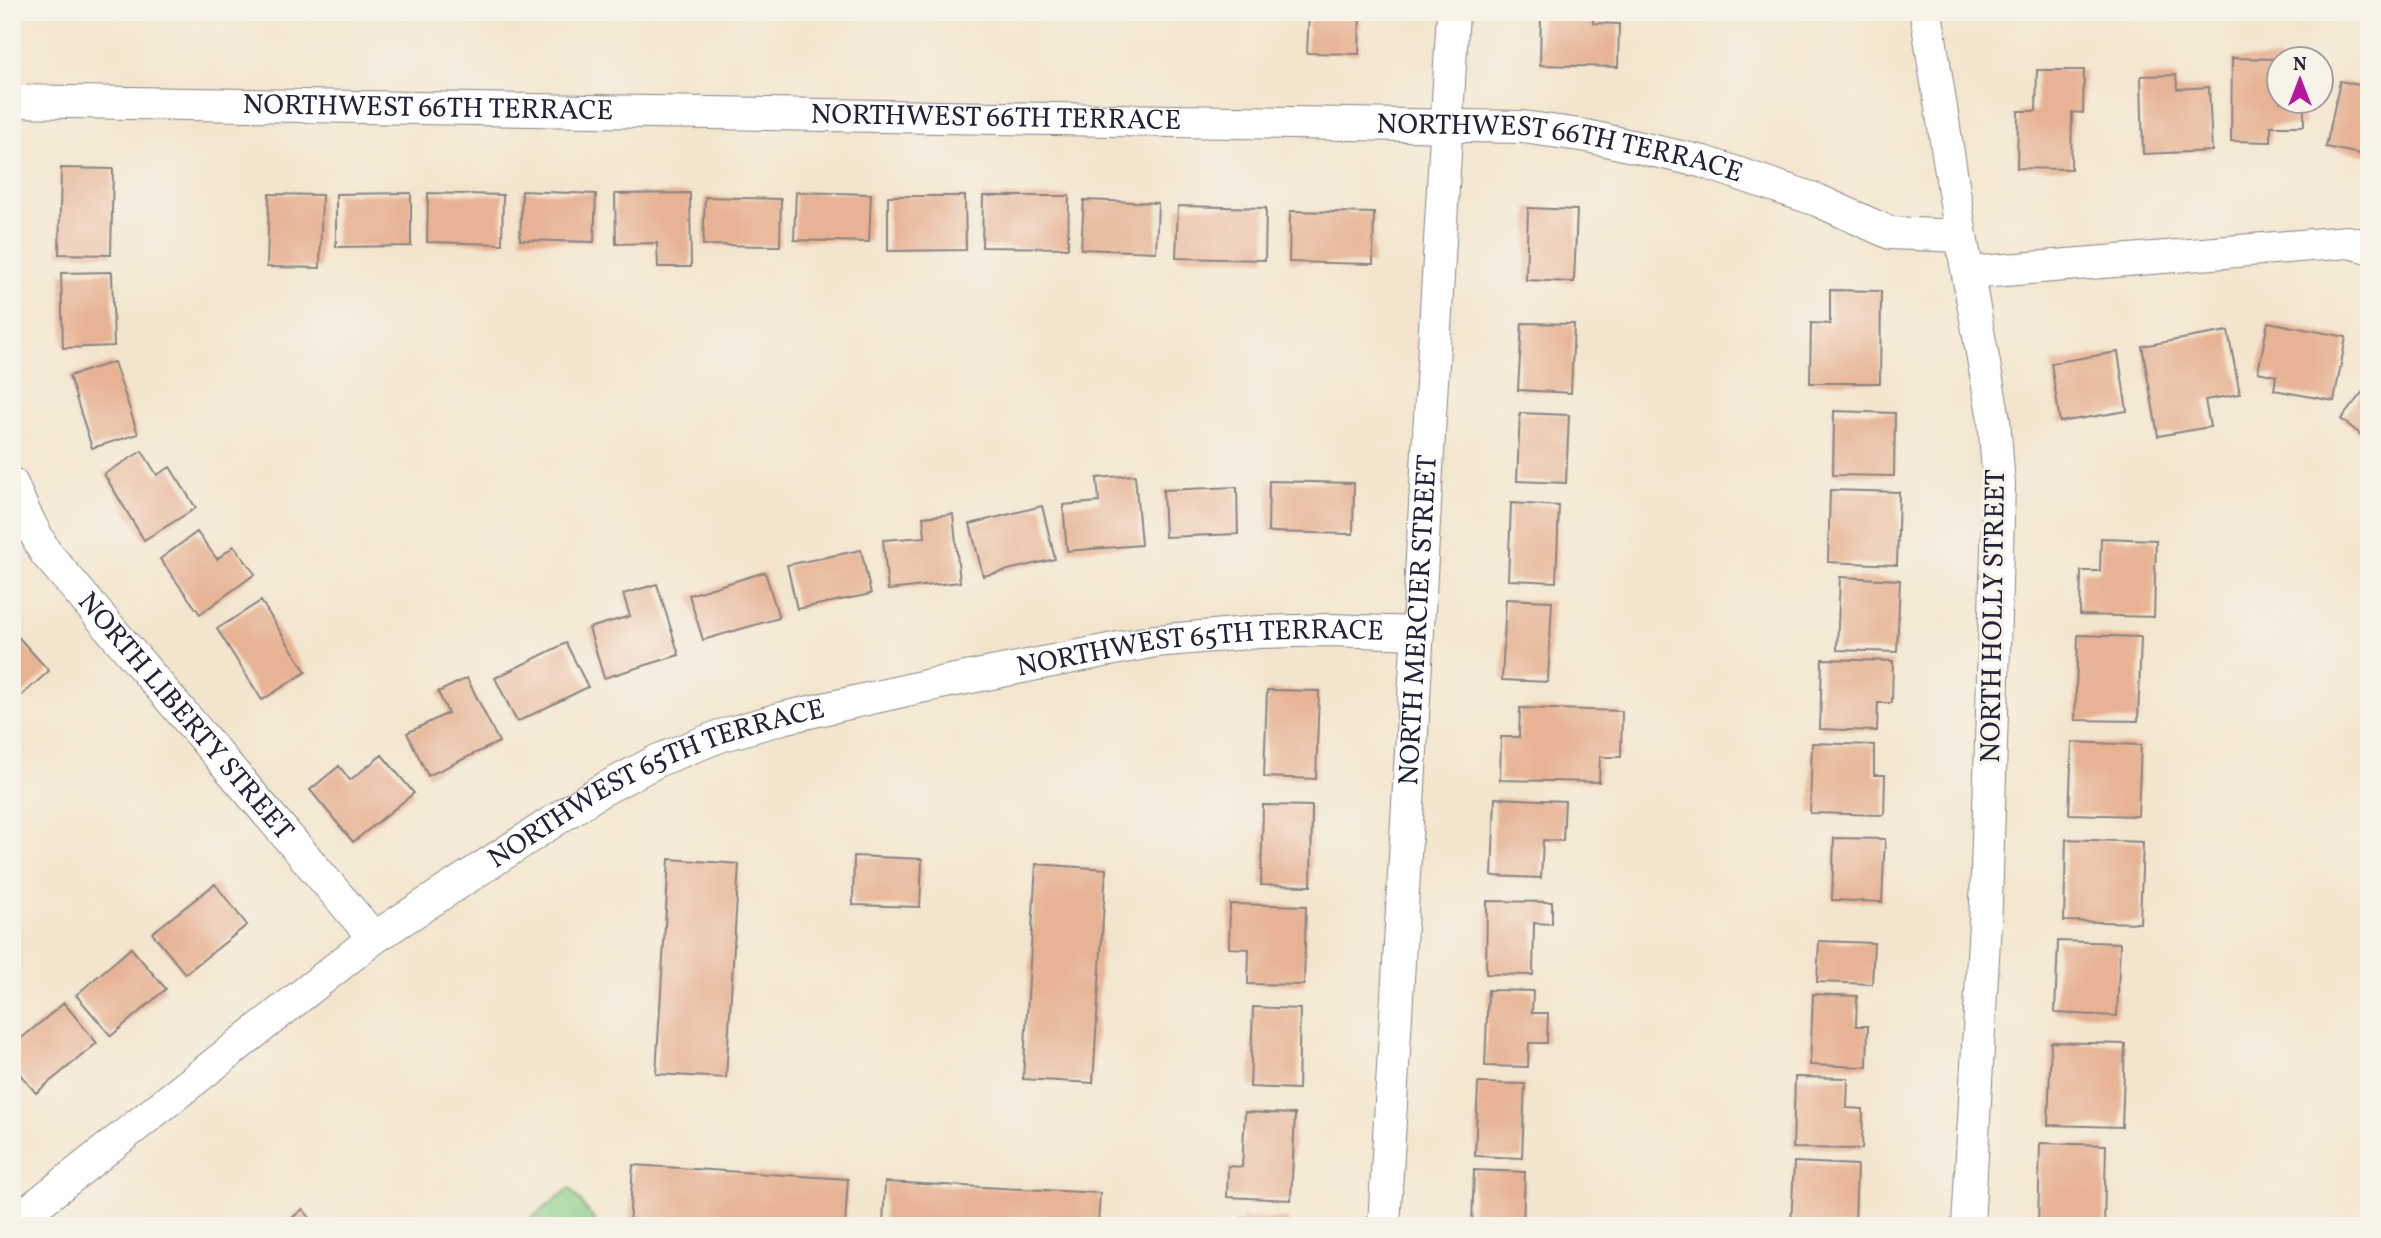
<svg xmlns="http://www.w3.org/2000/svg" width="2381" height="1238" viewBox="0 0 2381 1238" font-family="Vollkorn,serif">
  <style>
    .green { fill: #89cd86; stroke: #567860; stroke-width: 2 }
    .building { fill: #e7b394 }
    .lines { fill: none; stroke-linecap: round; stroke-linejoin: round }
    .minor-casing { stroke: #8a8484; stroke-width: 34 }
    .minor { stroke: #fff; stroke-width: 32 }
    .labels { text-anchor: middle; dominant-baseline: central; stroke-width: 6; stroke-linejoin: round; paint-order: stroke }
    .street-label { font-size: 28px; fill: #22223b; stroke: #f7f3e8 }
  </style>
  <rect width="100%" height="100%" fill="#f7f3e8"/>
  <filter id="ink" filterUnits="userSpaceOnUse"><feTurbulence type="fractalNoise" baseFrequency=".0143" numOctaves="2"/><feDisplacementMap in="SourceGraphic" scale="14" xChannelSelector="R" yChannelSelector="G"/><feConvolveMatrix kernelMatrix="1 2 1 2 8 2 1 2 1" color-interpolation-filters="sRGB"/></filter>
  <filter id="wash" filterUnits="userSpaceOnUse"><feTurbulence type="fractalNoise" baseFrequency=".00686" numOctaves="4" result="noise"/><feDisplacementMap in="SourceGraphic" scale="28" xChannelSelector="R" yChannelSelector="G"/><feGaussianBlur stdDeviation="1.57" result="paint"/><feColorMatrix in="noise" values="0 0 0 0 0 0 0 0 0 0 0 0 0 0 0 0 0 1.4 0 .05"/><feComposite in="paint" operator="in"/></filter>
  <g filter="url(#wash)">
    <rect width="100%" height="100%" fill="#f3e5cd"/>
    <path class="green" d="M570 1188 599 1226H521Z"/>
    <g id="blocks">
      <path class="building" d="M1021 12H1073L1072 16 1021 14Z
        M1097 12H1183V20L1097 17Z
        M1309 12H1360L1359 54 1307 53Z
        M1541 12H1593V23L1619 24 1618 67 1540 65Z
        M2232 58 2280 59V102H2304V126H2271V142L2231 141Z
        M2037 70H2084L2083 113 2072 112 2071 169 2017 168 2018 111H2036Z
        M2176 75 2177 89 2209 87 2212 151 2143 154 2141 76Z
        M2340 81 2369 87V156L2326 147Z
        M61 168 113 169 111 255 59 254Z
        M522 191 596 194 594 242 520 240Z
        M796 192 871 194 869 242 794 240Z
        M411 193V246L336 247V194Z
        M428 193 503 195 502 244 427 242Z
        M690 193 691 267H658L657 243 616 244 615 194Z
        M269 194 322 195 320 268 267 267Z
        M888 196H965L966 250 888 251Z
        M983 196H1069L1068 248 982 247Z
        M705 197 781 199 780 246 703 245Z
        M1084 200 1158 203 1156 252 1081 249Z
        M1178 206 1266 208 1265 260 1176 258Z
        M1528 208 1577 210 1574 282 1526 280Z
        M1290 211 1374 213 1373 264 1289 262Z
        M112 272 114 346 63 348 61 273Z
        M1830 290 1881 291 1880 383H1810L1811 323 1830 324Z
        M2268 322 2346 337 2334 401 2274 390 2276 376 2258 372Z
        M1522 323 1574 324 1571 393 1518 390Z
        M2228 331 2240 394 2205 400 2210 427 2158 436 2142 346Z
        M2118 352 2127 411 2060 422 2051 363Z
        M114 362 138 434 92 448 69 376Z
        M2369 384V441L2341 419Z
        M1834 411 1895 413 1894 476 1833 475Z
        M1520 413 1569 415 1566 483 1517 481Z
        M142 451 157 475 170 467 196 508 144 540 104 474Z
        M1135 475 1141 545 1067 551 1063 505 1099 502 1097 478Z
        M1269 481 1354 483 1353 534 1268 532Z
        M1237 487 1238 534 1165 537 1163 490Z
        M1830 490 1899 492 1897 565 1828 562Z
        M1511 503 1559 506 1556 582 1508 580Z
        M1042 506 1055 559 983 576 970 524Z
        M953 514 960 582 888 590 883 540 925 537 923 517Z
        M197 532 217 559 234 546 255 574 200 614 160 559Z
        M2101 538 2156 540 2154 617 2080 615 2081 571H2100Z
        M861 550 871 594 797 609 787 565Z
        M765 572 779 618 703 640 689 595Z
        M1840 577 1900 580 1897 652 1837 650Z
        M657 584 679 655 604 678 589 628 630 616 623 594Z
        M1506 599 1552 601 1548 682 1502 680Z
        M261 601 306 672 262 700 217 629Z
        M12 630 49 671 12 704Z
        M2078 635 2141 637 2138 721 2075 720Z
        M566 643 588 687 517 722 495 678Z
        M1822 659 1893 661 1892 703H1878L1877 731 1820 729Z
        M467 678 499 742 428 776 407 733 448 713 438 692Z
        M1267 690 1319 691 1316 779 1264 777Z
        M1520 708 1622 711 1621 757H1600L1599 782 1500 780 1501 737H1519Z
        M2072 742 2141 745 2138 816 2069 814Z
        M1812 743 1874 745V775H1885L1884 815 1810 813Z
        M382 755 414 793 353 842 310 790 339 766 350 780Z
        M1495 798 1565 801 1563 841 1543 840 1541 878 1492 876Z
        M1263 805 1312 806 1311 886 1261 885Z
        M1834 838 1885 839 1882 902 1832 900Z
        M2066 839 2143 842 2140 923 2064 921Z
        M854 856 922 859 920 907 853 905Z
        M669 859 739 864 726 1078 656 1074Z
        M1036 864 1106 869 1093 1083 1023 1079Z
        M215 884 247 925 185 974 152 933Z
        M1487 901 1552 902V924L1534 923 1533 975 1486 974Z
        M1230 904 1306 906 1304 985 1248 984 1249 949 1229 948Z
        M1819 941 1874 943 1872 984 1817 982Z
        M2058 941 2120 943 2117 1016 2055 1013Z
        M131 948 166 989 111 1036 76 995Z
        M1488 990 1533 991 1532 1013H1548L1547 1043H1529L1528 1067 1485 1066Z
        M1813 994 1857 996 1856 1026H1868L1867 1067 1810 1065Z
        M64 1003 97 1043 36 1093 12 1065V1046Z
        M1253 1007 1300 1009 1298 1089 1250 1087Z
        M2051 1042 2125 1044 2122 1127 2048 1125Z
        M1795 1077 1848 1078 1847 1108 1863 1109 1862 1149 1793 1148Z
        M1478 1083 1525 1084 1522 1158 1475 1156Z
        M1245 1112 1295 1114 1291 1200 1227 1197 1228 1166 1242 1167Z
        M2040 1143 2106 1145 2104 1226H2038Z
        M1794 1162 1857 1165 1855 1226H1791Z
        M633 1165 848 1179 845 1226H629Z
        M1474 1170 1525 1172 1523 1226H1472Z
        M885 1182 1100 1193 1098 1226H883Z
        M303 1209 316 1226H282Z
        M1242 1218 1289 1219V1226H1242Z"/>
    </g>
  </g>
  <g filter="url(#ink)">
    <use href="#blocks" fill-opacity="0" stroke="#8a8484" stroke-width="2"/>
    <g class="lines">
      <g class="minor-casing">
        <g id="minor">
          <path d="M1926 12 1961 236 1994 419 1999 485 1986 904 1968 1226"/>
          <path id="s1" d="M12 101 1523 127 1587 136 1704 162 1817 200 1890 233 1961 236"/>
          <path d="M1968 273 2348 242 2369 247"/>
          <path id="s2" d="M12 484 24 512 45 552 374 938"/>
          <path id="s3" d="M12 1224 374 938 600 791 659 760 720 736 783 718 925 686 1155 641 1259 632 1330 630 1418 633"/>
          <path id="s4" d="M1384 1226 1453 12"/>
        </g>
      </g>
      <use href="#minor" class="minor"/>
    </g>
  </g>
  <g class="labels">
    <g class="street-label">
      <text stroke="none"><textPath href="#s1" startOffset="416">NORTHWEST 66TH TERRACE</textPath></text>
      <text stroke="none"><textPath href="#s1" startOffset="984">NORTHWEST 66TH TERRACE</textPath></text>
      <text stroke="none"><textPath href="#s1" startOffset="1550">NORTHWEST 66TH TERRACE</textPath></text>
      <text transform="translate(1994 616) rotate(-89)">NORTH HOLLY STREET</text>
      <text stroke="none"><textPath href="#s4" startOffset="607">NORTH MERCIER STREET</textPath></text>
      <text stroke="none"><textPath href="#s3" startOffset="1353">NORTHWEST 65TH TERRACE</textPath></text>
      <text stroke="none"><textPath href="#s2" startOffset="292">NORTH LIBERTY STREET</textPath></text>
      <text stroke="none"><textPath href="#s3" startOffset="786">NORTHWEST 65TH TERRACE</textPath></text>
    </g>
  </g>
  <rect width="2381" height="1238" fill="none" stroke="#f7f3e8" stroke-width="42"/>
  <g transform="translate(2300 80)"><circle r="33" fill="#f7f3e8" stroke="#a29fa3" stroke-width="2"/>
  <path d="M0-5L12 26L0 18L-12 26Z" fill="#b5179e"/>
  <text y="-10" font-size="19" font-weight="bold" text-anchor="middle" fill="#22223b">N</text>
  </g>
</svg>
